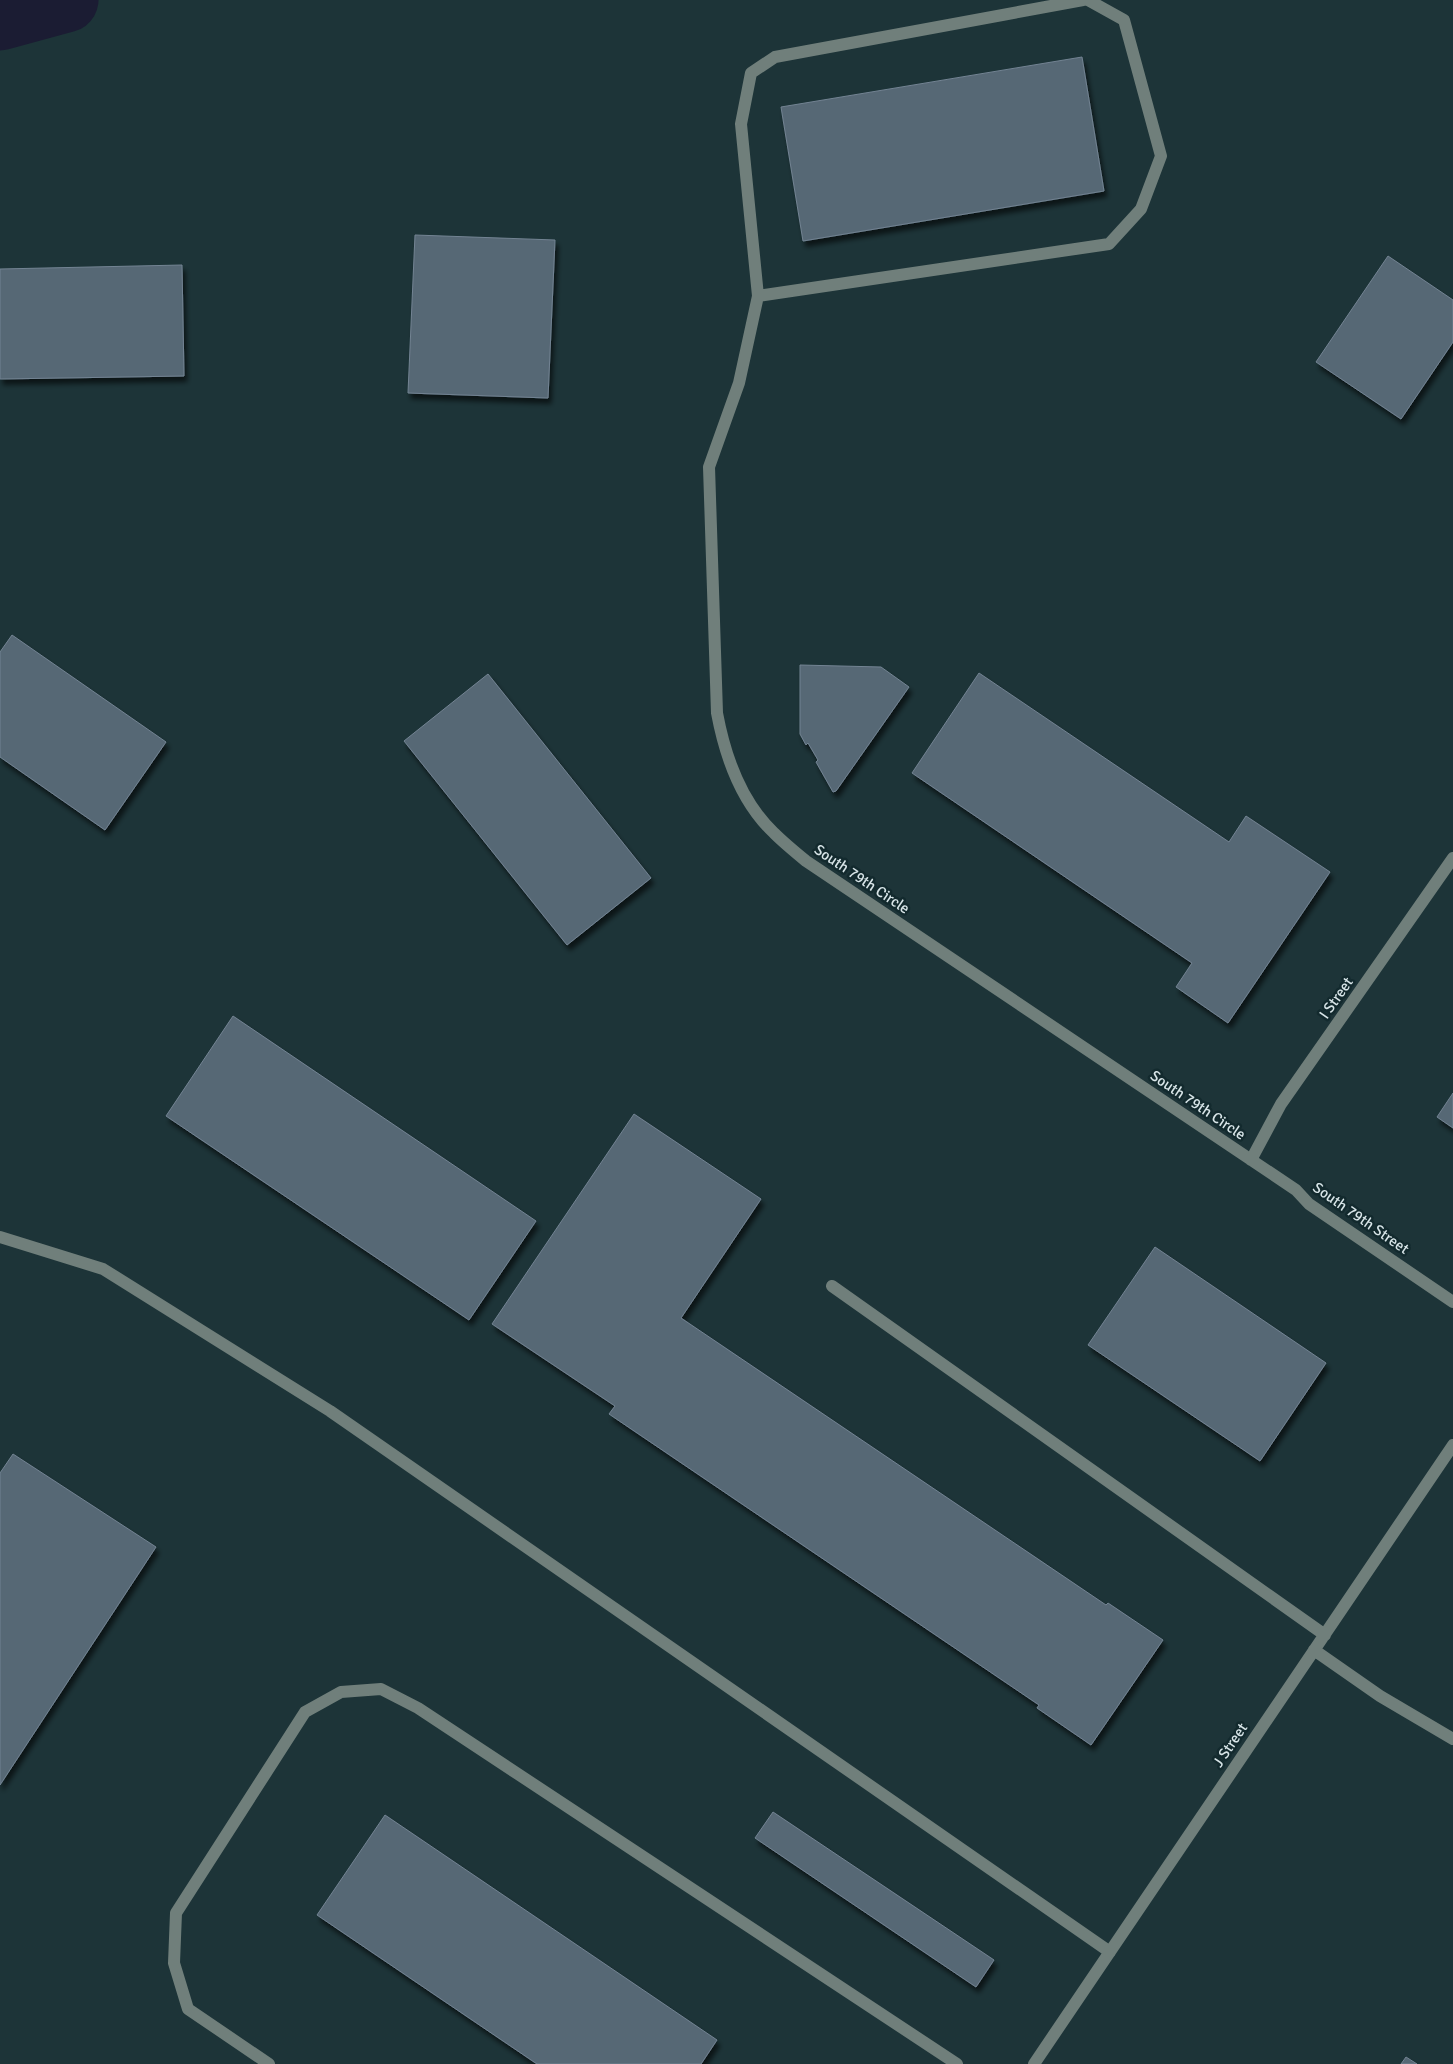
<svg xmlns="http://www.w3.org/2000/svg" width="1453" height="2064" viewBox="0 0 1453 2064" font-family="Signika,sans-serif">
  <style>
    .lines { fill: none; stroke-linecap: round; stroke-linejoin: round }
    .river { stroke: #1b1c33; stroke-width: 65 }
    .building { fill: #576775; stroke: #738493; filter: url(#shadow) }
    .minor { stroke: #707f7b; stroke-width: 12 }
    .labels { text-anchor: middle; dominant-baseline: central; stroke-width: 5; stroke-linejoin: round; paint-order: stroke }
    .street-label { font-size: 15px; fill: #d8e5e8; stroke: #132a2e }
  </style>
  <defs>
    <filter id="shadow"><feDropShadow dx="3" dy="5.5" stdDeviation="2.5" flood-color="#0009"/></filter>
  </defs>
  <rect width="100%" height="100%" fill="#1d3438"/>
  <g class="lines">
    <path class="river" d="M0 18 66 0"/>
  </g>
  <path class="building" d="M1082 57 1104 191 803 241 781 107Z
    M415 235 555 240 548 398 408 393Z
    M1388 256 1453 300V342L1401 419 1316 362Z
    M182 265 184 376 0 379V269Z
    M12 635 166 742 105 830 0 757V652Z
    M800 665 881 667 909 687 836 791 833 792 816 762 818 760 808 743 806 745 800 734Z
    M979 673 1229 842 1246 816 1330 872 1228 1023 1176 987 1192 963 912 773Z
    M488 674 651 878 567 945 404 741Z
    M233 1016 536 1221 469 1320 166 1116Z
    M1453 1093V1128L1437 1117Z
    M634 1114 761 1199 681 1318 1106 1605 1108 1603 1163 1640 1091 1745 1037 1708 1039 1705 609 1414 615 1406 492 1324Z
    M1155 1247 1326 1363 1260 1461 1088 1345Z
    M13 1454 156 1547 0 1785V1473Z
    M773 1812 994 1960 976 1987 755 1838Z
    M385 1815 717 2040 701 2064H537L317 1915Z
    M1406 2057 1417 2064H1401Z"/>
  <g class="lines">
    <path class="minor" d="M1083 0 775 57 751 73 741 124 758 296 739 383 709 467 717 713C725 756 741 802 774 833 784 843 795 852 806 861L1296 1190 1309 1204 1453 1302
      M758 296 1109 244 1141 209 1161 156 1124 20 1088 0
      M1251 1160 1281 1104 1453 858
      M0 1237 103 1269 330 1411 1110 1952
      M832 1286 1325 1635
      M1314 1650 1380 1696 1453 1739
      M269 2064 188 2009 174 1963 176 1913 305 1712 341 1692 381 1689 418 1708 957 2064
      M1034 2064 1453 1445"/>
  </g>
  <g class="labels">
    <g class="street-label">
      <text transform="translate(862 879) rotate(34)">South 79th Circle</text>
      <text transform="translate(1336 998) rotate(-55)">I Street</text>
      <text transform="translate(1198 1105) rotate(34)">South 79th Circle</text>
      <text transform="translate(1361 1218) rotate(35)">South 79th Street</text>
      <text transform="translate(1230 1745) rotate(-56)">J Street</text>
    </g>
  </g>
</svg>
